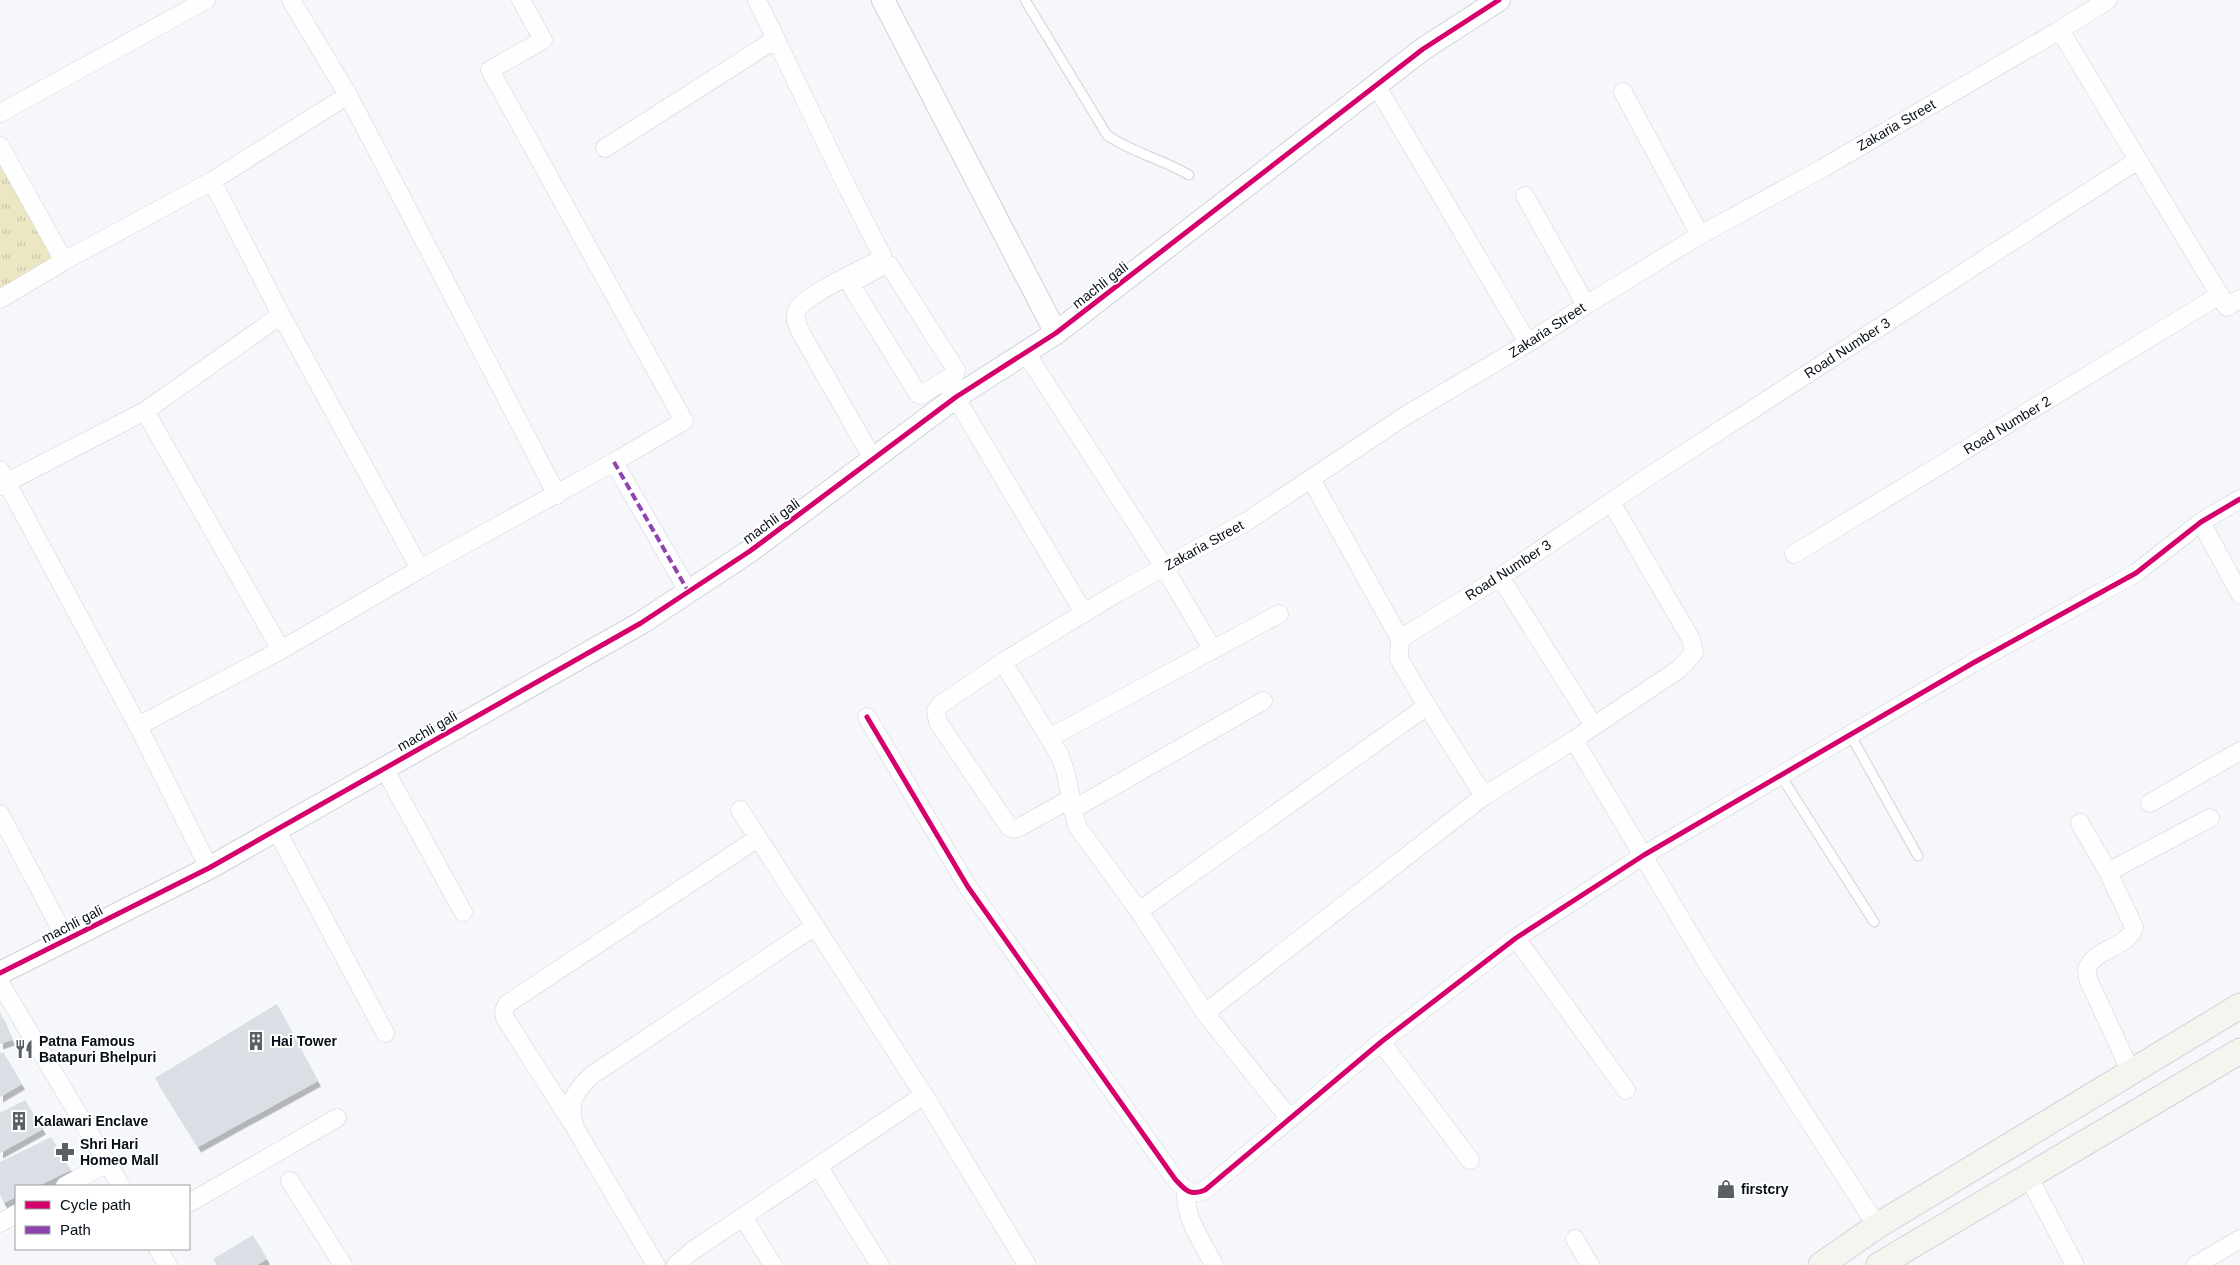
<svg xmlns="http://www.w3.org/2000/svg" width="2240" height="1265" viewBox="0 0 2240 1265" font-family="Helvetica,sans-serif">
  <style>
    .park { fill: url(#park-tufts) }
    .building { fill: #d9dfe5; filter: url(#shadow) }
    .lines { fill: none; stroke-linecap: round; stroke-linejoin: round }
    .service-casing { stroke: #cdd3d9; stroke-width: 11 }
    .minor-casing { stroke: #cdd3d9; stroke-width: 19 }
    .tertiary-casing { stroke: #cdd3d9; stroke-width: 24 }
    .secondary-casing { stroke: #cdd3d9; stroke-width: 27 }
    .service { stroke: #fefefe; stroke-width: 9 }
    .minor { stroke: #fefefe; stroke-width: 18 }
    .tertiary { stroke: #fefefe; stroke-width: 22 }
    .secondary { stroke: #f5f4ef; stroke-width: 25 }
    .quiet { stroke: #8e44ad; stroke-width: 4; stroke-dasharray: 8 4; stroke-linecap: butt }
    .cycleway-casing { stroke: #fff; stroke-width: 8 }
    .cycleway { stroke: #d6006c; stroke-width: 5 }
    .labels { text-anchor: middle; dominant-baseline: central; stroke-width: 4; stroke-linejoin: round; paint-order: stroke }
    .street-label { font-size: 14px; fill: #060e17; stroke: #fff }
    .poi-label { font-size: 14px; font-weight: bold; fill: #060e17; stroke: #fff; text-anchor: start }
  </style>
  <defs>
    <pattern id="park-tufts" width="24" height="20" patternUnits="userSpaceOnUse" patternTransform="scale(1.25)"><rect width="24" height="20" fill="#ece7c3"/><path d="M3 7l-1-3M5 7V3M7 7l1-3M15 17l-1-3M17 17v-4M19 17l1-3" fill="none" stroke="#c9c5a7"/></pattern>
    <filter id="shadow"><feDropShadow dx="3" dy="5.5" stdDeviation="0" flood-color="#0004"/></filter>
  </defs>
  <rect width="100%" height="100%" fill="#f5f7fa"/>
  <path class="park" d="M0 165 54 258 0 289Z"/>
  <path class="building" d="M277 1004 318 1081 198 1147 155 1078Z
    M0 1012 12 1040 0 1044Z
    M3 1052 22 1084 0 1097V1053Z
    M25 1100 43 1129 0 1153V1113Z
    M51 1137 71 1170 38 1186H16V1197L4 1203 0 1195V1162Z
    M253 1235 267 1259 257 1265H217L213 1259Z"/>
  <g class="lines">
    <g class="service-casing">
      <path id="service" d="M1025 0 1107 135C1132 153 1163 159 1189 175
        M1851 736 1918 856
        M1781 776 1874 922"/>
    </g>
    <g class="minor-casing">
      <path id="minor" d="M291 0 348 95 557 495
        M757 0 846 185 882 255 881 259C863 269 806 294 797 310 793 318 798 326 801 333L873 459
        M2108 0 2060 30 2138 160
        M1376 85 1528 343
        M1623 92 1700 235
        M0 113 206 0
        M0 146 64 261 0 299
        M605 148 776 39
        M212 181 281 315 420 569
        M1525 196 1586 305
        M64 261 212 181 348 95
        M884 265H889L956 370 955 374 921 395 918 394 852 287 854 282Z
        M1026 353 1164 567 1213 650
        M950 388 1084 613
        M145 411 281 650
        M614 462 688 591
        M0 470 138 726 209 868
        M1311 479 1400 639 1399 659 1427 706 1139 911 1205 1013 1484 796 1574 740
        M0 486 145 411 281 315
        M2201 522 2240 594
        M1794 554 2220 295
        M1500 577 1594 726 1574 740 1706 961 1877 1226
        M1400 639 1500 577 1648 477 2138 160 2227 307 2240 299
        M1003 662 1059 754 1065 770 1077 826 1139 911
        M1427 706 1484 796
        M867 717 968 887 1175 1179C1184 1189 1190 1197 1205 1190L1381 1042 1516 938 1644 855 1973 663 2136 573 2201 522 2240 499
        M138 726 281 650 420 569 614 462 684 421 490 70 543 40 521 0
        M1594 726 1679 669 1694 653 1691 639 1611 502
        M1049 738 1279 614
        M384 768 463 912
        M1070 799 1020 827 1014 829 1009 827 938 722 936 711 940 705 1003 662 1117 593 1246 522 1405 416 1528 343 1586 305 1700 235 1823 168 2060 30
        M2150 803 2240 751
        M740 810 924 1095 1027 1265
        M1072 810 1263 701
        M0 814 66 939
        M2080 823 2108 872 2134 927C2129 948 2094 948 2087 969L2088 979 2131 1072
        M276 829 385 1033
        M2108 872 2210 818
        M1516 938 1626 1090
        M0 983 121 1186
        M1205 1013 1290 1119
        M1381 1042 1470 1160
        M572 1123 505 1018 504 1011 507 1004 758 838
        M818 1166 880 1265
        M2028 1176 2075 1265
        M290 1181 343 1265
        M65 1186 107 1163
        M1186 1191C1184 1218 1202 1241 1214 1265
        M189 1203 337 1118
        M743 1217 773 1265
        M0 1223 16 1214
        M1575 1239 1590 1265
        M158 1249 168 1265
        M656 1265 575 1128C567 1102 574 1092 592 1075L815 926
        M676 1265 692 1251 924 1095
        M2196 1265 2240 1239"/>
    </g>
    <g class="tertiary-casing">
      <path id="tertiary" d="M883 0 1056 333
        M0 973 209 868 641 623 750 551 956 397 1056 333 1423 49 1499 0"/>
    </g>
    <g class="secondary-casing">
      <path id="secondary" d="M1821 1265 1877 1226 2240 1006
        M1879 1265 2240 1051"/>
    </g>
    <use href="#service" class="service"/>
    <use href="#minor" class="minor"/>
    <use href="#tertiary" class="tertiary"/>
    <use href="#secondary" class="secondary"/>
    <path class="quiet" d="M614 462 688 591"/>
    <g class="cycleway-casing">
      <path id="cycleway" d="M867 717 968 887 1175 1179C1184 1189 1190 1197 1205 1190L1381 1042 1516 938 1644 855 1973 663 2136 573 2201 522 2240 499
        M0 973 209 868 641 623 750 551 956 397 1056 333 1423 49 1499 0"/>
    </g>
    <use href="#cycleway" class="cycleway"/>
  </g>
  <defs>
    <g id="building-bare" transform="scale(1.5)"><path d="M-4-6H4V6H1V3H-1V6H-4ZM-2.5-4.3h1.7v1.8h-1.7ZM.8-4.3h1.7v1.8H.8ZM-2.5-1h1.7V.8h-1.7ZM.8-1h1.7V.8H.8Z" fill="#5a6066" stroke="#fff" stroke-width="2.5" paint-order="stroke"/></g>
    <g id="restaurant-bare" transform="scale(1.5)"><path d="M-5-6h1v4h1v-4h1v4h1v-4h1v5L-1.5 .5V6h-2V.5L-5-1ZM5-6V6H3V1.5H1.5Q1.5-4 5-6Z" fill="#5a6066" stroke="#fff" stroke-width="2.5" paint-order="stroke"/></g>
    <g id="pharmacy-bare" transform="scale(1.5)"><path d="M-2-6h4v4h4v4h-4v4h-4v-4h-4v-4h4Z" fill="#5a6066" stroke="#fff" stroke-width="2.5" paint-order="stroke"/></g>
    <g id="shop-bare" transform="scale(1.5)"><path d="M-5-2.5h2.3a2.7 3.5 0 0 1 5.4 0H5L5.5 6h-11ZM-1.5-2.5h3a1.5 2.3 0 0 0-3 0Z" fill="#5a6066" stroke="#fff" stroke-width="2.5" paint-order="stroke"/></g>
  </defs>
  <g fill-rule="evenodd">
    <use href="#building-bare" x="256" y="1041"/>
    <use href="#restaurant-bare" x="24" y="1049"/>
    <use href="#building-bare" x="19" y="1121"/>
    <use href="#pharmacy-bare" x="65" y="1152"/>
    <use href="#shop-bare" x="1726" y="1189"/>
  </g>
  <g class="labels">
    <g class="street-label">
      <text transform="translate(1896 125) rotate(-30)">Zakaria Street</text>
      <text transform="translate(1100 285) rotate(-38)">machli gali</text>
      <text transform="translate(1547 330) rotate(-33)">Zakaria Street</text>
      <text transform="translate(1847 348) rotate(-33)">Road Number 3</text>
      <text transform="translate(2007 425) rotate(-31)">Road Number 2</text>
      <text transform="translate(771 521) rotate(-36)">machli gali</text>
      <text transform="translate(1204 545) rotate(-29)">Zakaria Street</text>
      <text transform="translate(1508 570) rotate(-33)">Road Number 3</text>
      <text transform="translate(427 731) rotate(-30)">machli gali</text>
      <text transform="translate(72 924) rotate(-27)">machli gali</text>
    </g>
    <g class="poi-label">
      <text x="39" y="1041">Patna Famous<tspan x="39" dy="16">Batapuri Bhelpuri</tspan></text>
      <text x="271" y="1041">Hai Tower</text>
      <text x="34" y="1121">Kalawari Enclave</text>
      <text x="80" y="1144">Shri Hari<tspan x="80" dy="16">Homeo Mall</tspan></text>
      <text x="1741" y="1189">firstcry</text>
    </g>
  </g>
  <rect x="15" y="1185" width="175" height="65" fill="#ffffff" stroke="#9b9fa2"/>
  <rect x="25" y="1201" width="25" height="8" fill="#d6006c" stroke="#9b9fa2"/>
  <text x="60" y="1210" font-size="15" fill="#060e17">Cycle path</text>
  <rect x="25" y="1226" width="25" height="8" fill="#8e44ad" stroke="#9b9fa2"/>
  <text x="60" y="1235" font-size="15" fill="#060e17">Path</text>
</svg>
